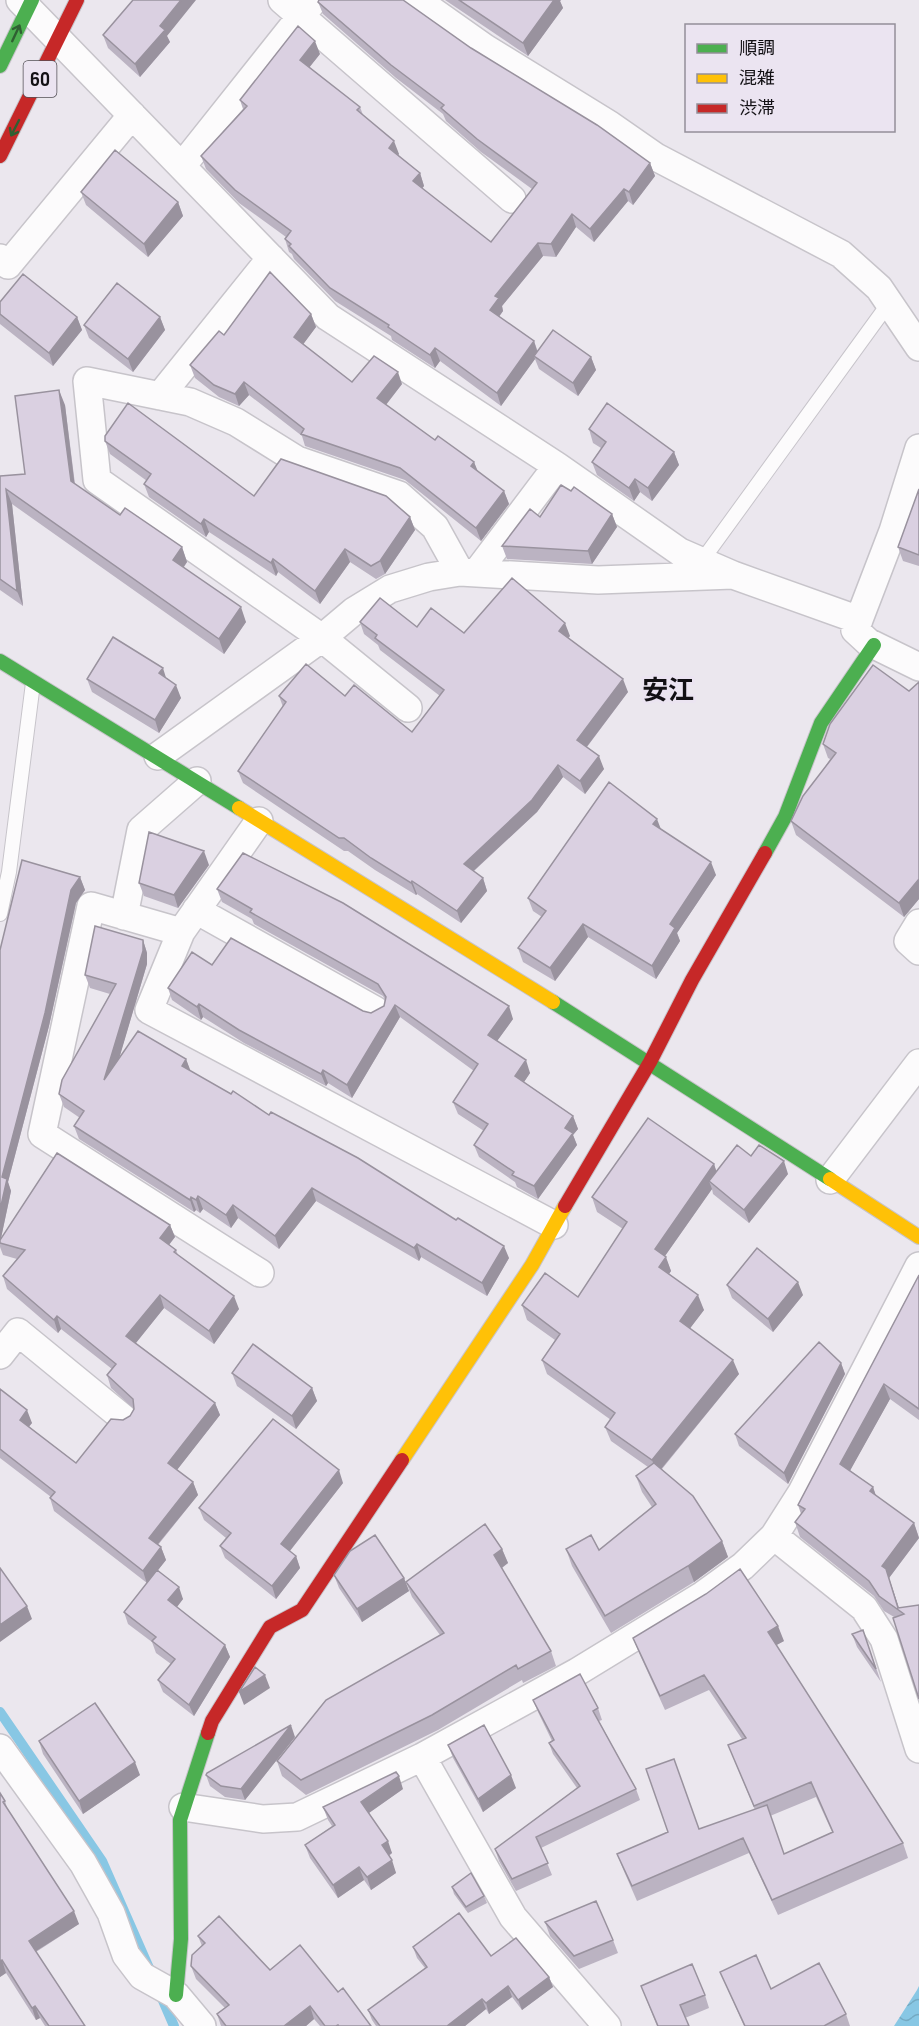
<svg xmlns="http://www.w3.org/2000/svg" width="919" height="2026" viewBox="0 0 919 2026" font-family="'Sofia Sans Condensed','Noto Sans JP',sans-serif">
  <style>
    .water { fill: url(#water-waves) }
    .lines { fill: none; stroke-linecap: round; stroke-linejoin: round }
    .stream { stroke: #88c7e4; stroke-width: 10 }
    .lane-casing { stroke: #c7c4ca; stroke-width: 16 }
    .street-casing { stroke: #c7c4ca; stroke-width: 30 }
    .fast-casing { stroke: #c7c4ca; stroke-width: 16 }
    .slow-casing { stroke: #c7c4ca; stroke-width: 16 }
    .jam-casing { stroke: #c7c4ca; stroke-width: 16 }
    .lane { stroke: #fcfbfc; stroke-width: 14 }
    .street { stroke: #fcfbfc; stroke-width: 27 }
    .fast { stroke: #4caf50; stroke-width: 14 }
    .slow { stroke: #ffc107; stroke-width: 14 }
    .jam { stroke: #c62828; stroke-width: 14 }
    .wall { fill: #bbb3c2; fill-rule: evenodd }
    .shaded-wall { fill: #99929e }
    .building { fill: #dad0e1; stroke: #99929e; stroke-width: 1.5 }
    .oneway { stroke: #2f6032 }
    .labels { text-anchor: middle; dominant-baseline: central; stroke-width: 6; stroke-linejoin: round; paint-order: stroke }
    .shield { fill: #ebe4f1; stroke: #535056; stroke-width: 1.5 }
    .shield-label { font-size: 21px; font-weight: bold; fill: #121014 }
    .quarter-label { font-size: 26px; font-weight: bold; fill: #121014; stroke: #ebe4f1 }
  </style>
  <defs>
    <pattern id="water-waves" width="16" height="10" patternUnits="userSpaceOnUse" patternTransform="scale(1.5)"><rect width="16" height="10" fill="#88c7e4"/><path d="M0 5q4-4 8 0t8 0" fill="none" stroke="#74aac3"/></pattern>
  </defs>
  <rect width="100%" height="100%" fill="#ebe7ee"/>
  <path class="water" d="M919 1986V2026H894L917 1990Z"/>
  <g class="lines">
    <path class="stream" d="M0 1712 102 1861 149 1968
      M161 1996 174 2026"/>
    <g class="lane-casing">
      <path id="lane" d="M701 562 889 303
        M0 914 9 872 33 683"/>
    </g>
    <g class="street-casing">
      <path id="street" d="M20 0 328 317 557 466 680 552 733 575
        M282 0 512 199
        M417 0 485 48 610 125 656 157 841 254 879 288 919 347
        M182 166 314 0
        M0 258 8 265 132 115
        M160 396 271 258
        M919 448 893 531 855 630 868 642 919 667
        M477 572 557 466
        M408 708 322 638 97 480 87 381 190 402 236 422 297 460 399 495 435 527 460 572
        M158 756 322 638 354 611 390 589 429 577 460 572 598 580 733 575 859 620
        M259 821 181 932 149 1010 554 1225
        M196 910 375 1010
        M124 916 141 830 197 781
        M919 923 908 941 919 951
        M181 932 91 906 42 1134 260 1273
        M830 1180 919 1063
        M0 1355 18 1332 123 1418
        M774 1536 864 1608 884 1639 919 1749
        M0 1748 83 1863 111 1913 126 1955 142 1976 176 1995 202 2026
        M422 1757 513 1917 607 2026
        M183 1807 263 1819 297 1817 422 1757 577 1672 703 1595 743 1566 774 1536 802 1492 919 1266"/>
    </g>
    <g class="fast-casing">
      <path id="fast" d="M0 66 32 0
        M0 661 239 808
        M765 853 785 817 821 723 874 645
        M553 1002 830 1179
        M176 1995 181 1939 180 1820 208 1733"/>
    </g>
    <g class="slow-casing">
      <path id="slow" d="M239 808 553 1002
        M830 1179 919 1237
        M402 1460 532 1265 565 1206"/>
    </g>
    <g class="jam-casing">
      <path id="jam" d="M0 156 77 0
        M565 1206 650 1062 692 980 765 853
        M208 1733 212 1721 270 1627 302 1610 402 1460"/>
    </g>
    <use href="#lane" class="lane"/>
    <use href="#street" class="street"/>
    <use href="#fast" class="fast"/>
    <use href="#slow" class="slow"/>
    <use href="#jam" class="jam"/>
  </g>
  <path class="wall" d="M445 0H561L560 1 563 8 528 56Z
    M318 2 471 48 650 163 655 176 633 205 628 201 594 242 576 227 556 257 543 256 502 306 503 311 499 317 534 341 538 352 591 357 596 370 578 396 539 369 535 359 501 406 440 361 435 368 392 340 391 336 335 301 294 259 292 254 289 252 285 239 286 237 239 203 206 169 201 156 243 109 240 100 320 54 309 67 360 107 363 115 399 154 398 155 420 173 424 186 422 189 491 242 532 189 481 152 446 121 443 114 396 78 323 14Z
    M103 35 167 36 170 42 140 77 108 48Z
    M81 192 178 202 183 216 148 257 86 205Z
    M0 302 77 317 82 330 53 366 0 324Z
    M311 314 316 327 303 344 352 382 402 384 386 405 435 440 474 462 477 471 504 491 509 504 481 541 405 480 305 446 302 436 249 395 239 406 219 397 195 378 190 365 224 335Z
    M160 317 165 330 133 372 89 338 84 325Z
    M65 405 75 484 120 515 182 547 187 562 184 567 246 622 224 654 12 504 23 606 0 590V476L25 474Z
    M589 429 674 452 679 465 652 501 640 492 634 501 597 475 592 462 601 448 593 443Z
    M105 441 254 496 410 517 415 530 385 574 376 579 350 562 320 604 278 572 276 576 209 532 206 537 149 497 144 484 147 481 110 454Z
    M919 489V566L903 561 898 547Z
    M571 491 612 514 617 527 592 564 507 559 502 546Z
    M360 622 417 627 464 633 570 636 568 638 628 692 587 747 604 769 585 794 563 777 537 812 474 871 483 878 487 891 461 923 417 894 416 895 375 870 348 851H344L243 783 238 771 283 707 279 696H345L412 732 440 696 380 650 378 645 364 634Z
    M167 678 181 698 159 733 92 692 87 679Z
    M919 682V899L904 917 796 835 791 821 830 759 828 758 823 744 909 691Z
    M660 829 716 875 677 933 680 941 656 979 588 937 555 981 523 962 518 948 542 917 533 911 528 898Z
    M209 865 178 908 144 896 139 883Z
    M80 877 85 890 76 903 49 1026 8 1182 11 1191 1 1238 170 1225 175 1237 169 1245 176 1250 178 1255 239 1309 214 1344 164 1308 136 1343 215 1403 220 1415 177 1470 193 1482 198 1495 158 1545 161 1547 166 1560 158 1570 183 1599 177 1607 225 1645 230 1657 194 1716 163 1692 158 1680 171 1664 156 1653 152 1642 128 1624 124 1612 147 1583 54 1511 50 1498 51 1497 0 1458V1389L32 1423 29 1427 76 1463 123 1420 130 1416 134 1409 111 1388 107 1375 112 1369 61 1329 58 1333 7 1289 3 1276 17 1259 3 1255 0 1247V950Z
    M217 889 513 1019 497 1041 530 1073 524 1082 573 1116 578 1129 573 1135 577 1145 538 1199 517 1187 515 1182 479 1157 474 1145 484 1131 458 1114 453 1102 474 1071 400 1017 352 1098 328 1083 326 1086 244 1043 203 1017 201 1020 172 1000 168 988 212 965 363 1011 371 1013 384 1006 385 1000 383 996 254 924 252 919 222 902Z
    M143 940 147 953V964L119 1058 186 1059 190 1071 269 1115 509 1258 487 1296 421 1257 419 1261 316 1201 279 1249 238 1218 231 1228 203 1209 200 1213 196 1210 194 1212 79 1139 74 1126 80 1118 64 1107 59 1094 110 994 90 988 85 975Z
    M751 1156 788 1174 749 1223 713 1194 712 1189 665 1256 671 1271 669 1274 704 1310 690 1328 739 1374 662 1469 722 1541 728 1557 694 1582 611 1633 572 1566 566 1549 599 1550 652 1507 642 1492 636 1476 648 1467 611 1441 605 1427 611 1420 547 1374 542 1360 555 1340 527 1320 522 1305 578 1297 623 1229 597 1212 592 1197 714 1164 716 1171Z
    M919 1275V1420L890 1399 850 1470 873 1487 876 1496 914 1523 919 1538 889 1578 899 1608 919 1605V1699L894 1617 884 1611 874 1596 800 1537 795 1522 801 1514 798 1505Z
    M727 1285 803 1295 773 1332 732 1298Z
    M841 1363 845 1374 788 1484 739 1446 735 1434Z
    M232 1373 312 1388 317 1401 296 1429 237 1386Z
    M343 1483 290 1551 296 1556 300 1568 276 1599 225 1558 220 1546 226 1538 204 1520 199 1508Z
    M502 1549 508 1563 502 1568 551 1651 556 1666 523 1683 522 1680 438 1730 306 1795 282 1776 277 1761 440 1635 412 1597 406 1582Z
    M334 1575 404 1578 409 1591 362 1622 339 1588Z
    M863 1630 881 1682 857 1647 852 1634Z
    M633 1638 784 1641 776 1645 903 1843 908 1858 778 1915 749 1853 637 1901 623 1869 617 1854 699 1829 755 1810 728 1745 742 1739 709 1690 665 1710 639 1653ZM816 1797 832 1832 784 1854 770 1816Z
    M533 1700 598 1708 602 1720 599 1721 636 1789 640 1800 541 1848 552 1875 516 1891 499 1861 495 1849 577 1788 553 1754 549 1743 552 1741 538 1712Z
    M295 1737 245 1800 225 1797 210 1786 206 1775Z
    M39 1741 140 1775 83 1814 43 1754Z
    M448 1745 516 1788 483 1812 453 1758Z
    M403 1789 369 1813 392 1853 389 1856 396 1873 371 1890 364 1880 338 1898 310 1858 305 1845 332 1826 328 1820 323 1807Z
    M0 1793 5 1801 8 1811 79 1924 36 1952 85 2026H45L40 2018 36 2020 6 1973 0 1977Z
    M452 1887 484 1896 487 1903 468 1913 454 1894Z
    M545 1922 613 1940 618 1953 579 1969 550 1936Z
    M198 1936 270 1970 338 1992 371 2026H320L314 2019 306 2026H221L217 2014 225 2008 196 1979 191 1966 202 1946Z
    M413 1947 491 1956 549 1977 553 1987 522 2010 512 1997 489 2014 486 2009 465 2026H376L372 2020 368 2010 425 1968 417 1958Z
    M720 1972 846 2014 850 2026H744Z
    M641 1986 705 1995 709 2008 685 2018 689 2026H657Z"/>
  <path class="shaded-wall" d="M181 0H196L167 36 170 42 140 77 135 64 160 26Z
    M554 0H561L560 1 563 8 528 56 523 43Z
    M315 41 320 54 305 73 300 60Z
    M394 141 399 154 394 161 389 148Z
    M650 163 655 176 633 205 629 192Z
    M420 173 424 186 417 194 413 181Z
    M624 189 628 201 594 242 590 229Z
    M178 202 183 216 148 257 144 244Z
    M572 214 576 227 556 257 551 244Z
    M538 243 543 256 502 306 503 311 494 323 490 310 495 296Z
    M311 314 316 327 299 350 294 337Z
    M77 317 82 330 53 366 49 353Z
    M160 317 165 330 133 372 128 359Z
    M534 341 538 354 534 356 535 359 501 406 497 393Z
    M435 348 440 361 435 368 430 355Z
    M591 357 596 370 578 396 573 383Z
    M398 372 402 384 381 411 377 398Z
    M244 382 249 395 239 406 235 394Z
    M59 390 65 405 76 496 71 481Z
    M674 452 679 465 652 501 648 488Z
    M474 462 479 474 471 466Z
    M635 479 640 492 634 501 629 488Z
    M6 489 12 504 23 606 17 591Z
    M504 491 509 504 481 541 476 528Z
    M612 514 617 527 592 564 588 551Z
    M410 517 415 530 385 574 380 561Z
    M204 519 209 532 206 537 201 524Z
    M182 547 187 562 178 575 173 560Z
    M345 549 350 562 320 604 315 591Z
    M273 559 278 572 276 576 271 563Z
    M241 607 246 622 224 654 219 639Z
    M565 623 570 636 563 643 559 631Z
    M163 668 167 681 159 673Z
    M623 679 628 692 582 753 577 740Z
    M176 685 181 698 159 733 155 720Z
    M599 756 604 769 585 794 580 781Z
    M558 765 563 777 537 812 468 876 464 864Z
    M657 819 662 832 653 824Z
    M204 851 209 865 178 908 174 895Z
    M711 862 716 875 677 933 680 941 656 979 652 966 670 924Z
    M80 877 85 890 76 903 49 1026 8 1182 11 1191 0 1243V1210L2 1177 71 890Z
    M483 878 487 891 461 923 457 911Z
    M919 879V899L904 917 899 903Z
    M412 881 417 894 416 895 411 883Z
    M583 924 588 937 555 981 550 968Z
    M143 940 147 953V964L109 1093 104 1080Z
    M199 1004 203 1017 201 1020 197 1007Z
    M395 1005 400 1017 352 1098 347 1085Z
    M509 1006 513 1019 492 1048 488 1035Z
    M186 1059 191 1072 182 1066Z
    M526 1060 530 1073 520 1088 515 1076Z
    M323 1070 328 1083 326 1086 321 1074Z
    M573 1116 578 1129 573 1135 577 1145 538 1199 534 1186 565 1128Z
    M784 1161 788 1174 749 1223 744 1210Z
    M714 1164 719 1179 709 1181 712 1189 660 1263 655 1249Z
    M312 1188 316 1201 279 1249 275 1236Z
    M198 1196 203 1209 200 1213 196 1200Z
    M191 1197 196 1210 194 1212 190 1200Z
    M233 1205 238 1218 231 1228 226 1215Z
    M170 1225 175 1237 164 1251 160 1238Z
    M417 1244 421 1257 419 1261 414 1248Z
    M504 1246 509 1258 487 1296 482 1283Z
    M666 1257 671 1271 664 1281 659 1267Z
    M798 1282 803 1295 773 1332 768 1319Z
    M160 1295 164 1308 131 1349 126 1336Z
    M698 1295 704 1310 685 1335 680 1321Z
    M234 1296 239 1309 214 1344 209 1331Z
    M57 1316 61 1329 58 1333 54 1320Z
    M733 1360 739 1374 657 1474 652 1460Z
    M841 1363 845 1374 788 1484 784 1473Z
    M884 1384 890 1399 846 1478 840 1464Z
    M312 1388 317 1401 296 1429 292 1416Z
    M215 1403 220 1415 173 1475 168 1463Z
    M27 1410 32 1423 24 1432 20 1420Z
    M339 1470 343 1483 285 1557 281 1544Z
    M193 1482 198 1495 153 1550 149 1538Z
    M873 1487 878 1502 870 1491Z
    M914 1523 919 1538 889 1578 900 1611 882 1566Z
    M722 1541 728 1557 694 1582 688 1566Z
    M161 1547 166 1560 147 1584 143 1571Z
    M502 1549 508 1563 500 1569 494 1555Z
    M296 1556 300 1568 276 1599 272 1586Z
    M404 1578 409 1591 362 1622 357 1609Z
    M179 1587 183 1599 173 1612 168 1600Z
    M27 1606 32 1619 0 1642V1625Z
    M778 1626 784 1641 773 1647 768 1632Z
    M225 1645 230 1657 194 1716 189 1705Z
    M265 1675 270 1688 244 1705 239 1692Z
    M291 1725 295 1737 245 1800 241 1789Z
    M135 1762 140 1775 83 1814 79 1801Z
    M511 1775 516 1788 483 1812 478 1799Z
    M399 1776 403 1789 366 1815 361 1802Z
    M388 1841 392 1853 386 1857 382 1845Z
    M392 1860 396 1873 371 1890 367 1877Z
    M359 1867 364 1880 338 1898 333 1885Z
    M74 1911 79 1924 33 1953 29 1941Z
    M2 1960 6 1973 0 1977V1961Z
    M549 1977 553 1987 522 2010 518 2000Z
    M508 1986 512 1997 489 2014 486 2003Z
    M482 1999 486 2009 465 2026H447Z
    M35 2006 40 2018 36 2020 32 2008Z
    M310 2006 314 2019 306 2026H284Z"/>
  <path class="building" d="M133 0H181L160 26 165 30 135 64 103 35Z
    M319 0H403L471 48 597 125 650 163 629 192 624 189 590 229 572 214 551 244 538 243 495 296 499 298 490 310 534 341 497 393 435 348 430 355 388 327 389 325 330 288 289 246 291 244 285 239 291 231 235 190 201 156 247 106 240 100 298 26 315 41 300 60 360 107 357 110 394 141 389 148 420 173 413 181 491 242 537 183 477 139 441 108 444 105 391 65 318 2Z
    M459 0H554L523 43Z
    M115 150 178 202 144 244 81 192Z
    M270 272 311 314 294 337 352 382 374 356 398 372 377 398 435 440 438 436 474 462 471 466 504 491 476 528 400 468 301 434 304 429 244 382 235 394 214 385 190 365 219 331 224 335Z
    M23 274 77 317 49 353 0 314V302Z
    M117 283 160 317 128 359 84 325Z
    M553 330 591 357 573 383 534 356Z
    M59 390 71 481 120 515 125 508 182 547 173 560 241 607 219 639 6 489 17 591 0 579V476L25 474 15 396Z
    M128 403 254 496 281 459 386 496 410 517 380 561 371 566 345 549 315 591 273 559 271 563 204 519 201 524 144 484 151 474 105 441V436Z
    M607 403 674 452 648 488 635 479 629 488 592 462 606 442 589 429Z
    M561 485 571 491 574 487 612 514 588 551 502 546 530 509 540 517Z
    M919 489V555L898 547Z
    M512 578 565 623 559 631 623 679 577 740 599 756 580 781 558 765 532 800 464 864 483 878 457 911 412 881 411 883 371 858 344 838H339L238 771 286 702 279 696 306 664 345 696 354 685 412 732 444 690 375 638 377 635 360 622 380 598 417 627 431 608 464 633Z
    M113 637 163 668 159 673 176 685 155 720 87 679Z
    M873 665 909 691 919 682V879L899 903 791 821 803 796 836 753 823 744 830 724Z
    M609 782 657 819 653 824 711 862 670 924 675 928 652 966 583 924 550 968 518 948 546 911 528 898Z
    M149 832 204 851 174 895 139 883Z
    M243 853 343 903 509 1006 488 1035 526 1060 515 1076 573 1116 565 1128 573 1133 534 1186 512 1175 514 1172 474 1145 488 1124 453 1102 478 1064 395 1005 347 1085 323 1070 321 1074 239 1030 199 1004 197 1007 168 988 192 952 212 965 231 938 363 1011 371 1013 384 1006 386 997 378 984 250 912 252 909 217 889Z
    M22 860 80 877 71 890 45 1013 2 1177 7 1179 0 1210V950Z
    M95 926 143 940V951L104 1080 138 1031 186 1059 182 1066 231 1094 233 1091 269 1115 271 1112 358 1158 456 1220 458 1218 504 1246 482 1283 417 1244 414 1248 312 1188 275 1236 233 1205 226 1215 198 1196 196 1200 191 1197 190 1200 74 1126 84 1111 59 1094 62 1080 116 984 85 975Z
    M648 1118 714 1164 655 1249 666 1257 659 1267 698 1295 680 1321 733 1360 652 1460 605 1427 615 1413 542 1360 560 1334 522 1305 545 1273 578 1297 627 1222 592 1197Z
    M737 1145 751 1156 759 1145 784 1161 744 1210 709 1181Z
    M57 1153 170 1225 160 1238 176 1250 174 1252 234 1296 209 1331 160 1295 126 1336 215 1403 168 1463 193 1482 149 1538 161 1547 143 1571 50 1498 55 1492 0 1449V1389L27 1410 20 1420 76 1463 111 1419 123 1420 130 1416 134 1409 133 1399 107 1375 116 1364 57 1316 54 1320 3 1276 25 1250 0 1243V1240Z
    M757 1248 798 1282 768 1319 727 1285Z
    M919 1275V1409L884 1384 840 1464 873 1487 870 1491 914 1523 882 1566 886 1569 898 1608 919 1605V1699L893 1618 904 1614 879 1596 869 1581 795 1522 805 1509 798 1505Z
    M819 1342 841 1363 784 1473 735 1434Z
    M253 1344 312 1388 292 1416 232 1373Z
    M273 1419 339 1470 281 1544 296 1556 272 1586 220 1546 231 1533 199 1508Z
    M654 1463 693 1496 722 1541 688 1566 605 1616 566 1549 591 1535 599 1550 656 1504 636 1476Z
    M485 1524 502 1549 494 1555 551 1651 518 1669 516 1665 432 1715 301 1780 277 1761 326 1700 444 1633 406 1582Z
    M375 1535 404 1578 357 1609 334 1575 350 1551Z
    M0 1568 27 1606 0 1625Z
    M740 1569 778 1626 768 1632 903 1843 772 1900 743 1838 632 1886 617 1854 668 1832 646 1769 674 1759 699 1829 767 1805 784 1854 833 1832 811 1782 754 1806 728 1745 746 1738 704 1675 660 1696 633 1638 706 1594Z
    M157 1570 179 1587 168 1600 225 1645 189 1705 158 1680 175 1659 152 1641 156 1637 124 1612Z
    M863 1630 876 1669 852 1634Z
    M255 1667 265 1675 239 1692Z
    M580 1674 598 1708 593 1711 636 1789 536 1837 548 1863 512 1879 495 1849 580 1786 549 1743 554 1740 533 1700Z
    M95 1703 135 1762 79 1801 39 1741Z
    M291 1725 241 1789 221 1786 206 1775 207 1773Z
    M484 1725 511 1775 478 1799 448 1745Z
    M396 1772 399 1776 361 1802 388 1841 382 1845 392 1860 367 1877 359 1867 333 1885 305 1845 335 1825 323 1807Z
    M0 1793 5 1801 3 1802 74 1911 29 1941 85 2026H49L35 2006 32 2008 2 1960 0 1961Z
    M471 1873 484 1896 466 1907 452 1887Z
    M596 1901 613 1940 574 1956 545 1922Z
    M459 1913 491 1956 516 1938 549 1977 518 2000 508 1986 486 2003 482 1999 447 2026H380L368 2010 427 1967 413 1947Z
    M219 1916 270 1970 300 1945 338 1992 343 1988 371 2026H339L338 2025 336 2026H325L310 2006 284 2026H226L217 2014 229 2005 191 1966 192 1955 205 1943 198 1936Z
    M756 1955 771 1989 819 1963 846 2014 824 2026H745L720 1972Z
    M692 1964 705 1995 680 2005 689 2026H658L641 1986Z"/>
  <defs><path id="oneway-shaft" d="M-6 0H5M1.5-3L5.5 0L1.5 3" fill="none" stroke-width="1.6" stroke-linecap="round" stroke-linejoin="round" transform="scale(1.5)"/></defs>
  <g class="oneway">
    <use href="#oneway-shaft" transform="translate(16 33) rotate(-65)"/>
    <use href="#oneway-shaft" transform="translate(15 128) rotate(117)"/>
  </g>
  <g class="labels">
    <rect class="shield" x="23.5" y="61" width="33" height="36" rx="4.5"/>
    <g class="shield-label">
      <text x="40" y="79">60</text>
    </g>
    <g class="quarter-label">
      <text x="668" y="691">安江</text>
    </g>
  </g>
  <rect x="685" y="24" width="210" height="108" fill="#ebe4f1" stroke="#948f99" stroke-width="1.5"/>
  <rect x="697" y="44" width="30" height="9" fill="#4caf50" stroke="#948f99" stroke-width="1.5"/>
  <text x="739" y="54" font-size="18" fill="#121014">順調</text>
  <rect x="697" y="74" width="30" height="9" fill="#ffc107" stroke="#948f99" stroke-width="1.5"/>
  <text x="739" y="84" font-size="18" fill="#121014">混雑</text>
  <rect x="697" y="104" width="30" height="9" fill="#c62828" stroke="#948f99" stroke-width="1.5"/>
  <text x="739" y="114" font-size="18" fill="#121014">渋滞</text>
</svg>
